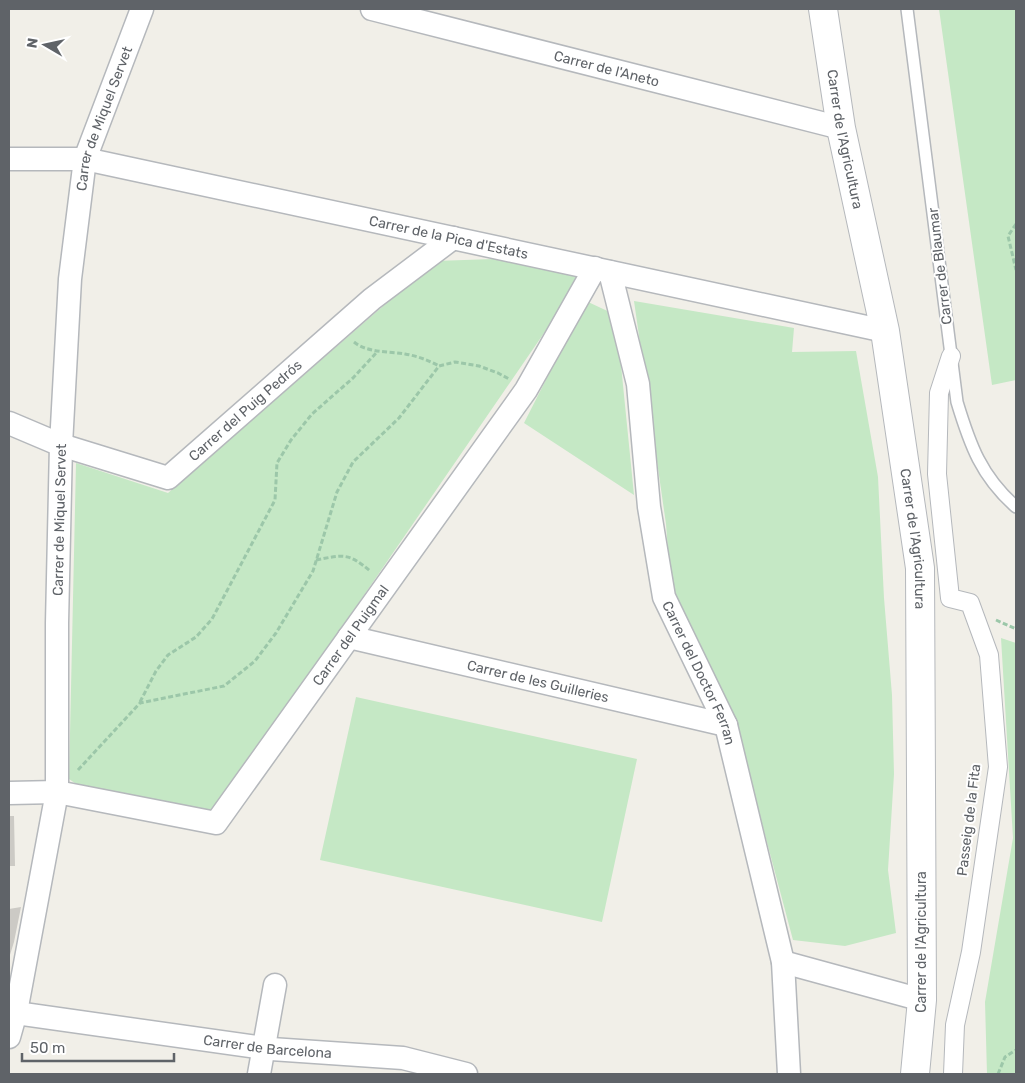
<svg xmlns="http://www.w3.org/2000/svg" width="1025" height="1083" viewBox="0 0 1025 1083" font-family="Rubik,sans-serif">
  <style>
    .green { fill: #c5e8c5 }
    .building { fill: #cccac5 }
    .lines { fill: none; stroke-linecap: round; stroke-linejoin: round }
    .service-casing { stroke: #b5b8bc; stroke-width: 14 }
    .pedestrian-casing { stroke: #b5b8bc; stroke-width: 20 }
    .minor-casing { stroke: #b5b8bc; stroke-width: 25 }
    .tertiary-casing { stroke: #b5b8bc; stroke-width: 30 }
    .path { stroke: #9cc7a9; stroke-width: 3; stroke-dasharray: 5 2.5; stroke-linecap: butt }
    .service { stroke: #fff; stroke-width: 11 }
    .pedestrian { stroke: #fff; stroke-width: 18 }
    .minor { stroke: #fff; stroke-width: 22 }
    .tertiary { stroke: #fff; stroke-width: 28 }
    .labels { text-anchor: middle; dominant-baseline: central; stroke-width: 4; stroke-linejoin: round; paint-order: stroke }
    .street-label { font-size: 14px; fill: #5f6368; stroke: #fff }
  </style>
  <rect width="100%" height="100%" fill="#f1efe8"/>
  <path class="green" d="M939 9H1016V380L992 385Z
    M494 259 575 273 579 282 213 815 79 786 69 779 76 463 168 493 435 261Z
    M586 301 616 315 634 495 524 423Z
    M634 301 794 328 792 352 856 351 878 477 884 598 892 695 894 774 888 870 896 933 845 946 793 940 735 722 671 592 666 524Z
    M1001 638 1016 643V1074H987L985 1002 1013 838Z
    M356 697 637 759 602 922 320 860Z"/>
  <path class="building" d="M9 816H14L15 866H9Z
    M21 907 14 942 9 958V909Z"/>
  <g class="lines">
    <g class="service-casing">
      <path id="service" d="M907 9 957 402C970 445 981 476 1016 507"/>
    </g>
    <g class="pedestrian-casing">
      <path id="pedestrian" d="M951 356 939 393 937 474 950 598 970 603 989 655 998 767 971 952 955 1025 953 1074"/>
    </g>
    <g class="minor-casing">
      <g id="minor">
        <path id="s1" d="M372 9 841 128"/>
        <path id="s2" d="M9 159H85L885 331"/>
        <path id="s3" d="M610 272 638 384 649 507 664 597 726 725 783 962 789 1074"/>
        <path id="s4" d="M9 423 61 445 168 478 372 299 453 238"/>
        <path id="s5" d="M349 637 726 725"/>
        <path id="s6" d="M9 793 57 792 216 823 526 390 595 268"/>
        <path d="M783 962 922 1000"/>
        <path id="s7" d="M9 1012 271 1049 403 1058 466 1074"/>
        <path id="s8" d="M9 1037 16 1012 57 792V623L61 445 70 279 85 159 142 9"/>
        <path d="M259 1074 275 985"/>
      </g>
    </g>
    <g class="tertiary-casing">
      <g id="tertiary">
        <path id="s9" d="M823 9 841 128 885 331 920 568 922 1000 915 1074"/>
      </g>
    </g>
    <path class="path" d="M1016 224 1008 236 1016 270
      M354 342C367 353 389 351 405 354 417 356 428 360 439 366
      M316 560C343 555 348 552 370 571
      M996 620 1016 629
      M140 702 156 671 168 655 196 637 212 619 275 500 277 463 291 440 312 414 353 378 378 351
      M78 770 140 703 224 686 255 661 276 633 313 571 337 492 353 462 399 418 439 366 455 362 479 366 498 373 509 379
      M998 1074 1005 1057 1016 1050"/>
    <use href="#service" class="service"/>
    <use href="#pedestrian" class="pedestrian"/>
    <use href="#minor" class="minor"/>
    <use href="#tertiary" class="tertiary"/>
  </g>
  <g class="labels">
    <g class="street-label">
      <text stroke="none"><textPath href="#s1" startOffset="242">Carrer de l'Aneto</textPath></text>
      <text stroke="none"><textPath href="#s8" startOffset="928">Carrer de Miquel Servet</textPath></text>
      <text stroke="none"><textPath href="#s9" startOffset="132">Carrer de l'Agricultura</textPath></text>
      <text stroke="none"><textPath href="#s2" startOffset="448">Carrer de la Pica d'Estats</textPath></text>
      <text transform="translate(940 266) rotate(-97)">Carrer de Blaumar</text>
      <text stroke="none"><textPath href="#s4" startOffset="271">Carrer del Puig Pedrós</textPath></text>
      <text stroke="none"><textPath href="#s8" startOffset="522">Carrer de Miquel Servet</textPath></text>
      <text stroke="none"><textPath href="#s9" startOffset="538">Carrer de l'Agricultura</textPath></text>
      <text stroke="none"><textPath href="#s6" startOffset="441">Carrer del Puigmal</textPath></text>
      <text stroke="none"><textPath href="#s3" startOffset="414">Carrer del Doctor Ferran</textPath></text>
      <text stroke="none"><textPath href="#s5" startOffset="194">Carrer de les Guilleries</textPath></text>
      <text transform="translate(969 820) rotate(-83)">Passeig de la Fita</text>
      <text transform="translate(921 942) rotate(-90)">Carrer de l'Agricultura</text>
      <text stroke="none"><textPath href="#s7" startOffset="261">Carrer de Barcelona</textPath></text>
    </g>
  </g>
  <rect width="1025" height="1083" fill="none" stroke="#5f6368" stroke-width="20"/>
  <g transform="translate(45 45) rotate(279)" stroke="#ffffff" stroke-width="4" paint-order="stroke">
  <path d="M0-4L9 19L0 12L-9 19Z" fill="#5f6368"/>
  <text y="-8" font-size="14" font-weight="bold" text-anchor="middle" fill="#5f6368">N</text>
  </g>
  <path d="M22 1053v8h152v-8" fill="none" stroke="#5f6368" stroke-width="2.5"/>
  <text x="30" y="1053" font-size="15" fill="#5f6368" stroke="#ffffff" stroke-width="4" paint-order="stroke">50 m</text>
</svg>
